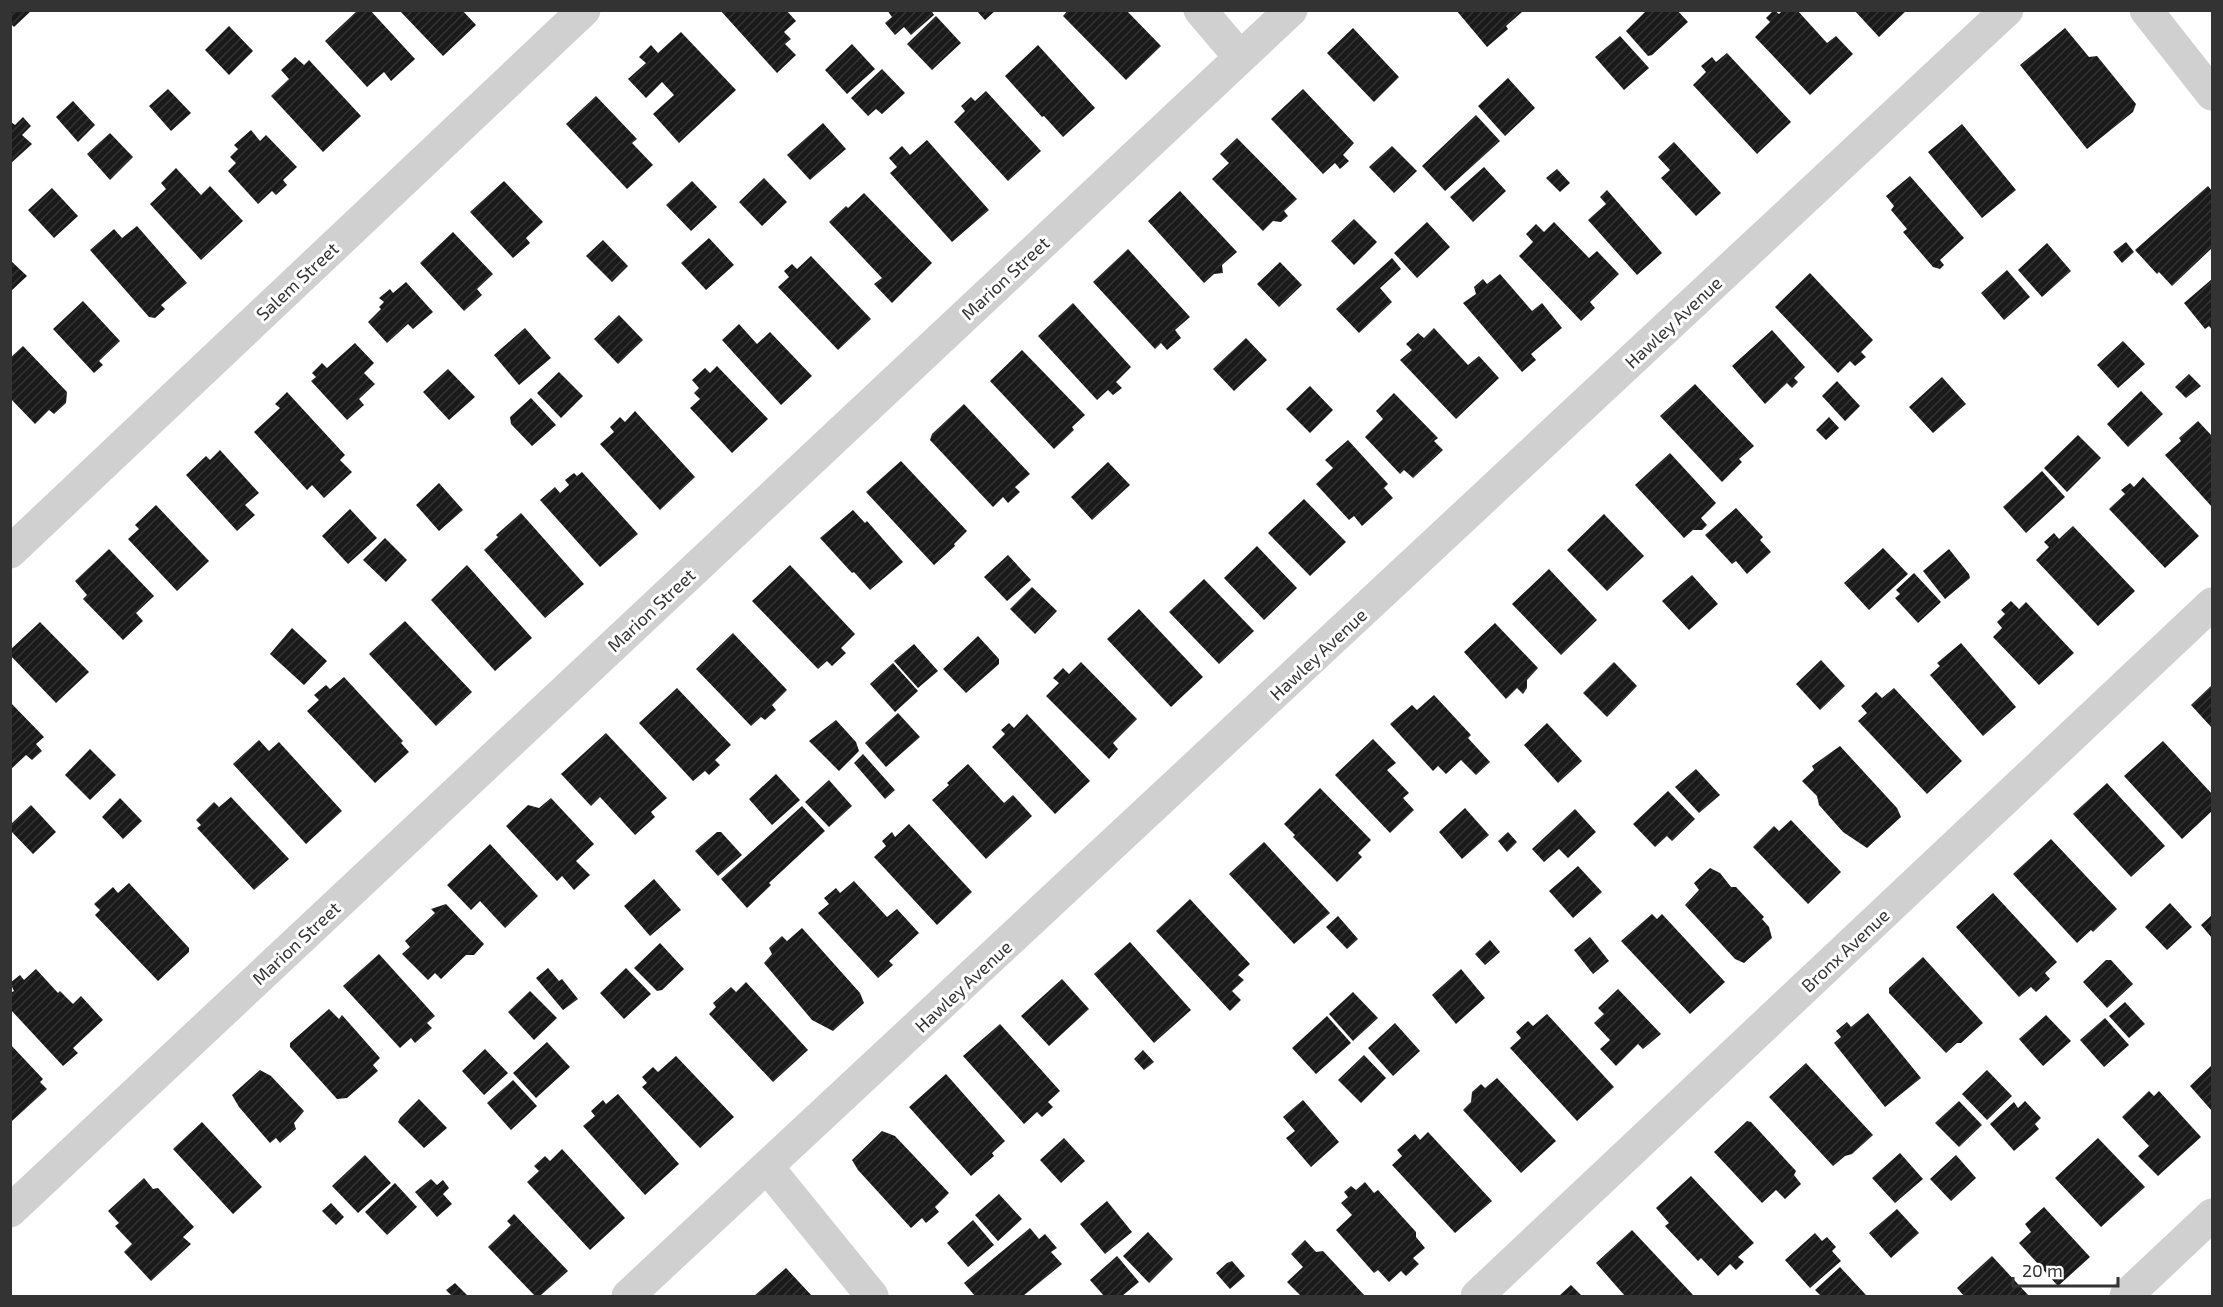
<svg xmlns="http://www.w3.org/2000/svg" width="2223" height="1307" viewBox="0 0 2223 1307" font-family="'Exo 2',sans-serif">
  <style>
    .building { fill: url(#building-hatch) }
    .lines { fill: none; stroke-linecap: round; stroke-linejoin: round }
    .minor { stroke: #d0d0d0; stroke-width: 33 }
    .tertiary { stroke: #d0d0d0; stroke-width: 33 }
    .labels { text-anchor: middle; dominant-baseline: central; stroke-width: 6; stroke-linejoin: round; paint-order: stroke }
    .street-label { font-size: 18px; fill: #333; stroke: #fff }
  </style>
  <defs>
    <pattern id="building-hatch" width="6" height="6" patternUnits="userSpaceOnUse" patternTransform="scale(1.5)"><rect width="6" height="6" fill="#1a1a1a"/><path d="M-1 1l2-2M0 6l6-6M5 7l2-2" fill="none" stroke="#333"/></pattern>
  </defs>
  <rect width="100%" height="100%" fill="#fff"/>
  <path class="building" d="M10 10H32L14 27 10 23Z
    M358 10H370L415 59 391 81 384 72 367 87 325 41Z
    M399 10H462L476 25 443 56Z
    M720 10H786L796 21 784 32 791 39 785 44 796 55 777 73Z
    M887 10H931L934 15 911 35 904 27 895 35 885 23 892 17Z
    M976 10H996L985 20Z
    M1068 10H1126L1161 46 1126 80 1063 16Z
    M1456 10H1521L1522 12 1506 26 1508 29 1487 47Z
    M1647 10H1677L1688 22 1652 55 1648 56 1626 31Z
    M1774 10 1779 14 1783 10H1797L1827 43 1836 36 1853 54 1810 95 1755 37 1770 22 1766 18Z
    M1854 10H1907L1879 37Z
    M936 16 961 43 932 70 907 44Z
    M229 26 253 51 229 75 205 50Z
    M1353 28 1399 77 1374 102 1327 53Z
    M2065 28 2089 57 2097 56 2136 104 2133 112 2087 149 2020 65Z
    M681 32 736 90 679 143 653 114 674 95 662 82 646 98 628 79 646 63 639 57 651 45 658 53Z
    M1620 36 1649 68 1624 90 1595 57Z
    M852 44 875 69 847 94 825 70Z
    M1038 45 1095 108 1063 137 1044 116 1042 117 1005 76Z
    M1727 53 1791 122 1757 154 1693 85 1706 72 1701 66 1712 57 1716 62Z
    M295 57 304 65 309 60 361 116 323 152 271 96 289 79 281 70Z
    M882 69 905 93 882 114 876 109 868 116 851 98Z
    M1508 78 1535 108 1505 136 1478 106Z
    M168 89 191 113 171 131 149 106Z
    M1303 89 1354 143 1343 155 1349 161 1340 169 1335 163 1323 174 1271 119Z
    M986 91 1041 151 1008 181 954 122 965 111 961 106 971 97 975 101Z
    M596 96 637 139 632 143 653 165 627 189 566 124Z
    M73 101 95 125 78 142 56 117Z
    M1476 115 1500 141 1445 191 1422 166Z
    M23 117 31 126 22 135 32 144 10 164V121L15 125Z
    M823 123 846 149 810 180 787 155Z
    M1962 124 2016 190 1982 218 1928 152Z
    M251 130 260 141 266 135 297 167 283 180 287 185 276 195 272 191 258 204 228 171 236 163 230 157 238 149 234 145Z
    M110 133 133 157 110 180 87 154Z
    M1237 138 1297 199 1284 211 1288 216 1281 222 1273 221 1263 231 1212 179 1229 163 1220 154Z
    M927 140 989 210 952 242 890 173 897 167 889 158 902 146 910 155Z
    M1674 142 1721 193 1696 216 1661 178 1670 170 1658 157Z
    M1392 146 1417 171 1394 193 1369 167Z
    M1484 167 1506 191 1473 222 1450 197Z
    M176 168 201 195 210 186 243 221 201 260 150 204 166 189 161 183Z
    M1557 169 1570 183 1560 192 1546 178Z
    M1910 176 1964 238 1940 260 1944 265 1940 269 1933 267 1903 232 1907 229 1891 210 1894 206 1886 196Z
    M764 178 787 202 762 226 739 202Z
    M504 181 543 222 526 238 530 243 513 258 470 212Z
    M692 181 717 207 691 231 666 205Z
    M2208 186 2212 191V248L2172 286 2159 272 2157 274 2135 250Z
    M52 188 78 216 54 238 28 210Z
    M1607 190 1662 253 1637 275 1588 220 1606 204 1600 197Z
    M1180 191 1237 252 1222 265 1223 273 1214 274 1204 283 1148 221Z
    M864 193 932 263 892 303 874 284 882 278 829 222 846 206 848 208Z
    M1354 219 1377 242 1354 265 1331 241Z
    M1427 222 1450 247 1417 278 1394 253Z
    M1554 222 1589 258 1597 251 1619 274 1590 302 1595 308 1581 321 1519 256 1533 242 1526 234 1536 224 1544 232Z
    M137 226 187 283 161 305 165 309 155 318 149 317 90 250 114 229 122 238Z
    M453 232 493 274 477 289 482 295 464 311 420 263Z
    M709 238 734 265 706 290 681 263Z
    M603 240 628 266 612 282 586 256Z
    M2126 242 2134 252 2122 263 2113 252Z
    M2047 243 2071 271 2042 297 2018 270Z
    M1128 249 1190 317 1175 330 1181 338 1167 350 1161 343 1155 349 1093 282Z
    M811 256 871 319 838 350 778 287 789 277 784 271 792 264 797 269Z
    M1392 258 1401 269 1380 288 1392 302 1359 333 1336 309Z
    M10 260 27 276 10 292Z
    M1280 262 1302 285 1279 307 1257 284Z
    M2007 270 2030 297 2004 320 1981 293Z
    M1810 273 1873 340 1861 352 1866 357 1855 366 1850 361 1838 373 1775 307Z
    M1500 274 1532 311 1542 303 1562 328 1531 354 1536 360 1522 372 1463 303 1476 294 1474 287 1483 279 1487 284Z
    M2212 279V330L2209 326 2205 329 2184 303Z
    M406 282 433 312 413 329 408 324 387 343 368 322 381 309 379 307 384 302 379 298 390 289 393 293Z
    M83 301 120 341 99 361 103 365 94 373 53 329Z
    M1073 303 1131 367 1116 382 1122 388 1113 395 1108 390 1097 400 1038 336Z
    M619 315 643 340 618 364 594 339Z
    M739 324 757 344 770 332 812 376 781 405 722 340Z
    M525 328 551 358 519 385 494 355Z
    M1434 328 1468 365 1479 356 1499 378 1456 419 1400 360 1412 350 1406 344 1418 333 1424 338Z
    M1772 330 1805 367 1794 378 1798 382 1792 388 1787 383 1765 404 1732 366Z
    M1246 338 1267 360 1234 391 1213 369Z
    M2123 341 2145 364 2118 388 2097 365Z
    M355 343 374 363 364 373 375 384 359 399 364 405 347 420 311 381 316 377 312 373 322 363 327 368Z
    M23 346 67 392 66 403 54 414 49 410 35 424 10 398V358Z
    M1022 350 1085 415 1072 427 1074 430 1054 449 990 381Z
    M717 366 768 419 732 453 690 408 700 399 694 393 699 388 692 380 705 368 710 373Z
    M448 369 475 397 449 420 423 392Z
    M559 372 583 396 561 418 537 393Z
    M2189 374 2201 386 2186 398 2175 387Z
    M1942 377 1966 404 1933 433 1909 407Z
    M1837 381 1860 406 1845 421 1822 396Z
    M1695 384 1754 446 1739 459 1742 462 1722 482 1660 416Z
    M1310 386 1333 410 1310 433 1286 409Z
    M2141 391 2163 414 2128 447 2107 424Z
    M287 392 345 455 340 460 352 472 324 498 312 485 307 490 254 432 280 408 275 404Z
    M1394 393 1438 438 1434 441 1443 450 1413 478 1404 470 1400 474 1365 437 1383 419 1376 411Z
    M531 398 556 425 532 446 511 424 510 417Z
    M964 404 1030 474 1015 487 1020 492 1008 503 1003 497 993 507 930 440 932 434Z
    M635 411 695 477 660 510 600 444 614 432 610 427 620 417 625 422Z
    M1829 417 1839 428 1826 440 1816 430Z
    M2198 421 2212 436V507L2165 455 2181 441 2179 438Z
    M2078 435 2101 458 2067 492 2044 468Z
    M1348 440 1388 484 1384 488 1393 498 1362 526 1354 516 1349 520 1316 484 1333 468 1325 460Z
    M220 450 259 493 245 505 255 515 237 531 186 475 206 456 210 460Z
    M1670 453 1716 503 1701 518 1707 525 1702 530H1693L1684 538 1635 485Z
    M901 461 967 531 954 544 955 546 934 565 866 492Z
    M1108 462 1130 485 1092 520 1071 497Z
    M2042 471 2065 497 2026 533 2003 507Z
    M582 472 638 534 600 567 540 500 555 487 560 493 569 485 565 480 574 473 577 476Z
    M2143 477 2199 536 2165 568 2109 509 2125 494 2121 490 2130 483 2134 487Z
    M439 483 463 510 439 531 416 505Z
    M1304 499 1346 542 1310 576 1268 533Z
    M156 505 209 561 177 591 128 539 139 529 135 525Z
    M1736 508 1763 537 1760 540 1771 552 1747 574 1736 561 1732 564 1705 535Z
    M350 509 377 538 348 564 322 536Z
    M853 510 865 523 867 521 903 562 870 590 854 572 852 573 820 538Z
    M521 513 584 584 545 618 484 550 498 537 496 535Z
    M1604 514 1644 556 1607 591 1567 550Z
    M2073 526 2135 591 2098 626 2036 560 2049 547 2044 542 2054 533 2059 539Z
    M385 538 407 560 386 582 363 560Z
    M1257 546 1297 588 1264 620 1224 578Z
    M1883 548 1908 574 1869 610 1844 583Z
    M109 549 154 596 136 613 143 621 123 640 83 599 87 595 75 581Z
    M1949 549 1969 574 1970 578 1945 599 1923 571Z
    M1008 555 1031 580 1007 601 984 577Z
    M467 565 532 638 495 671 431 600Z
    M790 565 855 634 841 648 846 653 832 666 827 661 818 669 752 601Z
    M1549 569 1597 620 1561 655 1512 604Z
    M1914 573 1941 602 1918 623 1895 598 1900 594 1896 590Z
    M1692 575 1718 604 1689 630 1662 601Z
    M1204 579 1254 631 1219 664 1169 612Z
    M1032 587 1057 611 1035 634 1010 609Z
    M2011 601 2019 609 2026 602 2074 653 2039 685 1993 637 2002 628 1997 622 2005 614 2001 610Z
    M1139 609 1203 677 1171 707 1107 639Z
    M405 621 472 692 436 726 369 654Z
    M40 622 89 672 56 703 10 655V650Z
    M1495 623 1538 668 1527 680V688L1523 694 1517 688 1506 699 1464 652Z
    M292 628 327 661 304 685 270 654Z
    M733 633 787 690 772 705 776 710 765 720 761 717 751 726 696 669Z
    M978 636 999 659V664L966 693 943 669Z
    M1961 643 2016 707 1983 736 1930 675 1940 666 1937 663Z
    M914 644 938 671 918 688 894 661Z
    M1821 660 1845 686 1820 710 1796 684Z
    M1081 662 1137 719 1113 743 1118 749 1109 759 1046 696 1059 683 1053 678 1063 668 1069 674Z
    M1614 662 1637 686 1607 717 1583 693Z
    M893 663 918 691 895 712 870 684Z
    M344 677 403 741 401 743 409 752 375 783 307 711 319 700 314 695 326 685 330 689Z
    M2212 685V728L2191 705Z
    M677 688 731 745 715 760 720 765 709 775 705 771 693 781 639 723Z
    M1894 688 1962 761 1927 794 1858 721 1867 713 1861 706 1876 692 1882 698Z
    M1434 695 1471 735 1468 738 1490 762 1476 775 1461 760 1446 774 1438 766 1433 771 1390 724 1412 705 1417 710Z
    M10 702 44 737 36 744 42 751 32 760 26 755 10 770Z
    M898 713 920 737 886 767 865 743Z
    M1027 714 1090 781 1055 814 992 747 1005 734 1001 730 1009 723 1014 728Z
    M836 720 856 742 859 751 839 771 809 741Z
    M1547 723 1582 761 1558 783 1524 745Z
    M606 733 667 798 651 812 655 817 635 835 600 797 591 806 561 774Z
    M1373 739 1396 763 1387 770 1409 793 1403 798 1414 810 1390 833 1335 775Z
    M259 740 269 751 279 742 342 811 306 844 233 764Z
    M2163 741 2212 794V811L2182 839 2124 776Z
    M1840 746 1897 808 1901 817 1867 848 1843 832 1819 805 1817 796 1802 781 1814 770 1812 766Z
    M90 749 116 775 90 800 65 775Z
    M863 754 895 790 885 799 854 763Z
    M968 764 1004 803 1013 795 1032 816 986 859 932 800 949 785 947 783Z
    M1696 769 1720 795 1699 813 1675 787Z
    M776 774 800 800 772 825 749 799Z
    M829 780 852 806 829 827 805 802Z
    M2107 783 2165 846 2131 877 2073 814Z
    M1320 788 1371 840 1358 853 1362 857 1337 882 1293 837 1295 835 1284 824Z
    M1668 791 1695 819 1672 841 1667 836 1655 847 1633 824Z
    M231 797 289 859 254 890 197 828 201 825 196 820 214 802 219 807Z
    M120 798 142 821 123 839 102 817Z
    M551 798 594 844 576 861 590 875 574 890 562 876 557 881 506 826 528 805 539 808Z
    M31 805 56 832 33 854 10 830V825Z
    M802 806 825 831 769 883 771 885 747 908 721 879Z
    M1465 808 1489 835 1462 859 1439 832Z
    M1575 809 1596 832 1568 858 1559 849 1544 862 1532 849Z
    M1791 820 1841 872 1808 904 1753 847 1774 826 1779 831Z
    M909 824 972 892 937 925 874 857 886 846 882 841 892 832 895 837Z
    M717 832H721L742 855 718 876 695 851Z
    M1508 832 1517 842 1507 852 1498 841Z
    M2051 839 2117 909 2093 932 2091 930 2077 943 2013 874Z
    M1264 842 1330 913 1294 944 1229 874Z
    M490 844 538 896 505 928 480 901 471 910 447 885Z
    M1578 866 1602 892 1573 918 1549 891Z
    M1710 868 1720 873 1731 887H1736L1764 917 1762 919 1769 927 1772 938 1744 963 1735 959 1685 905 1699 890 1694 883Z
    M654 879 681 910 650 936 624 906Z
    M854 881 887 917 897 909 919 933 889 961 893 965 878 978 818 913 829 904 824 898 836 888 840 893Z
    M129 883 189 948V952L158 981 95 915 100 910 94 904 113 887 118 893Z
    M1993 893 2057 962 2045 973 2050 979 2036 992 2031 987 2019 997 1956 927Z
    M1190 899 1250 964 1238 975 1244 980 1232 991 1241 1000 1230 1011 1156 931Z
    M2170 903 2192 927 2167 950 2145 927Z
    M446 904 484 944 474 955H466L441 979 435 973 428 980 402 954 410 947 405 941 435 913 431 909Z
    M1652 914 1657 919 1662 914 1725 982 1690 1014 1621 941Z
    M2212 915V938L2201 925Z
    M1338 916 1358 939 1347 949 1326 927Z
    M802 928 860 993 864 1003 833 1031 812 1020 764 963 772 954 769 948 782 936 787 941Z
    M1590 937 1609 961 1593 974 1574 950Z
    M1490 940 1500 952 1485 965 1475 954Z
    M1130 942 1191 1010 1154 1043 1094 974Z
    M660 943 684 969 662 990 657 991 634 968Z
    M379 954 435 1016 427 1023 432 1028 415 1043 411 1038 400 1048 343 986Z
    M1923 957 1983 1023 1961 1043H1957L1946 1053 1889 993V988Z
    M2106 960H2111L2133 984 2107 1008 2083 982Z
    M548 968 559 981 562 979 578 999 563 1010 536 978Z
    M626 968 651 994 624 1019 600 993Z
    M36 969 58 993 60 991 73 1004 81 996 103 1020 73 1048 78 1053 63 1066 10 1009V993L14 991 10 983 20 975 24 980Z
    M1461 969 1485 998 1456 1024 1432 995Z
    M1062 979 1089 1009 1049 1046 1021 1016Z
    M746 982 808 1050 773 1082 709 1014 716 1007 713 1003 731 987 736 992Z
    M1618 989 1661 1034 1643 1049 1638 1044 1616 1066 1600 1049 1610 1040 1594 1023 1604 1014 1598 1008Z
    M530 991 557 1018 534 1040 508 1012Z
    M1353 992 1378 1018 1353 1041 1329 1014Z
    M2125 1002 2145 1024 2129 1038 2109 1016Z
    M329 1009 339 1019 342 1015 380 1058 373 1065 378 1071 347 1098 337 1099 290 1047V1043Z
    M1868 1013 1921 1078 1885 1107 1834 1043 1841 1037 1836 1031 1847 1022 1851 1027Z
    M1547 1014 1614 1087 1577 1121 1510 1048 1521 1038 1516 1032 1528 1021 1533 1026Z
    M2046 1015 2071 1041 2043 1066 2019 1039Z
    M1327 1016 1351 1043 1316 1074 1292 1048Z
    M2105 1018 2129 1045 2104 1067 2080 1040Z
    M1395 1023 1420 1051 1393 1076 1368 1048Z
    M1000 1024 1060 1091 1048 1102 1053 1107 1042 1117 1037 1112 1024 1124 963 1056Z
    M547 1042 570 1067 536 1098 513 1073Z
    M10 1044 43 1079 40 1082 47 1089 12 1121 10 1119Z
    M485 1049 508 1073 484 1095 462 1071Z
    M1143 1050 1154 1062 1144 1070 1134 1059Z
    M1364 1055 1386 1078 1361 1103 1338 1080Z
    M676 1056 734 1117 700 1148 642 1087 647 1083 642 1077 653 1067 658 1072Z
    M1806 1063 1873 1135 1852 1154 1845 1156 1833 1166 1769 1097Z
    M2212 1065V1111L2190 1086Z
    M260 1070 271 1076 304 1111 294 1123 296 1129 280 1143 276 1138 270 1143 239 1107 232 1095Z
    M1987 1070 2012 1096 1987 1120 1962 1094Z
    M946 1074 1005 1141 992 1153 994 1156 971 1176 909 1107Z
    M1497 1078 1556 1141 1521 1173 1463 1110 1471 1102 1472 1092 1481 1084 1485 1088Z
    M513 1080 537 1106 511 1130 487 1103Z
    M2149 1091 2154 1096 2159 1091 2201 1137 2158 1176 2138 1156 2149 1146 2122 1117Z
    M618 1094 679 1164 645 1195 583 1126 595 1116 591 1111 603 1100 606 1104Z
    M419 1099 447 1128 424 1148 398 1122 400 1118Z
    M1303 1100 1339 1142 1311 1167 1286 1138 1295 1131 1283 1117Z
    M1959 1101 1982 1125 1959 1147 1935 1123Z
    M2025 1101 2041 1118 2035 1124 2039 1129 2014 1151 1990 1124 2014 1102 2018 1108Z
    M1747 1121 1751 1122 1796 1171 1794 1175 1801 1184 1785 1199 1776 1190 1762 1203 1714 1152Z
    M202 1122 262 1187 233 1214 173 1149Z
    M882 1131 895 1136 949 1193 935 1207 939 1212 926 1223 922 1218 911 1228 858 1170 852 1160Z
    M1428 1132 1492 1201 1455 1233 1392 1165 1402 1156 1397 1150 1415 1134 1420 1140Z
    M1064 1138 1085 1161 1061 1183 1040 1160Z
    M2098 1138 2145 1187 2101 1227 2055 1178Z
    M562 1149 625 1218 590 1250 527 1182 539 1171 534 1166 545 1156 550 1161Z
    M1900 1153 1923 1179 1895 1203 1872 1178Z
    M365 1155 391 1183 358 1213 332 1186Z
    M1956 1155 1976 1178 1951 1201 1930 1179Z
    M1691 1176 1754 1243 1738 1257 1744 1262 1736 1270 1730 1264 1718 1276 1701 1258 1698 1261 1665 1226 1669 1223 1656 1208Z
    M144 1178 153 1189 158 1188 194 1227 183 1237 191 1244 151 1281 124 1252 132 1244 115 1226 119 1223 108 1211Z
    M431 1179 437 1185 443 1180 449 1188 443 1194 452 1204 437 1217 415 1192Z
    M1365 1182 1374 1193 1378 1190 1416 1232V1237L1425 1248 1413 1258 1419 1264 1406 1276 1401 1271 1389 1282 1378 1270 1374 1273 1336 1230 1352 1215 1341 1203 1348 1197 1344 1192 1351 1186 1356 1190Z
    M395 1183 417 1207 387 1235 365 1212Z
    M999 1194 1022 1219 998 1241 975 1215Z
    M1107 1201 1132 1232 1105 1254 1080 1224Z
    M331 1203 344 1217 336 1225 322 1211Z
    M2044 1207 2090 1257 2058 1286 2019 1243 2031 1232 2025 1224Z
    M1897 1209 1919 1233 1891 1258 1869 1233Z
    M514 1214 568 1271 540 1296H535L488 1247 511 1225 507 1221Z
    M973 1220 994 1245 968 1267 947 1243Z
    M1030 1228 1039 1239 1045 1234 1057 1248 1051 1252 1062 1264 1023 1296H975L964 1283Z
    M1632 1230 1694 1296H1625L1596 1263Z
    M1148 1232 1173 1259 1149 1283 1123 1256Z
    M1815 1233 1822 1241 1827 1237 1836 1247 1832 1251 1841 1261 1810 1288 1785 1260Z
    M1305 1240 1316 1252 1323 1251 1365 1296H1301L1287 1282 1303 1267 1291 1254Z
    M1117 1256 1139 1282 1122 1296H1104L1090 1280Z
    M1992 1256 2029 1296H1964L1957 1288Z
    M1232 1261 1245 1276 1230 1289 1216 1273 1227 1263Z
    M1840 1267 1866 1295 1864 1296H1821L1815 1290Z
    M786 1268 812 1296H754Z
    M455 1283 468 1296H452L446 1290Z
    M1571 1285 1582 1296H1559Z"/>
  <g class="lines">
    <path class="minor" d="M1200 10 1240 57
      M10 552 584 10
      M768 1168 872 1296
      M10 1211 1291 10
      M628 1296 2007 10
      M1477 1296 2212 604
      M2126 1296 2212 1215"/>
    <path class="tertiary" d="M2146 10 2212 94"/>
  </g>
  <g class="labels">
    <g class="street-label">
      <text transform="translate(1005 278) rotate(-43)">Marion Street</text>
      <text transform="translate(297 281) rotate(-43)">Salem Street</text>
      <text transform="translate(1673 322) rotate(-43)">Hawley Avenue</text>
      <text transform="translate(651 610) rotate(-43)">Marion Street</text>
      <text transform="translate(1318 654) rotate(-43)">Hawley Avenue</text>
      <text transform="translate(296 943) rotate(-43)">Marion Street</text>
      <text transform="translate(1845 950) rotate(-43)">Bronx Avenue</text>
      <text transform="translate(963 986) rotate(-43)">Hawley Avenue</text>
    </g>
  </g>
  <rect width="2223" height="1307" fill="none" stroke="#333333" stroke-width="24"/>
  <path d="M2013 1277v9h105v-9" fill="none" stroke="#333333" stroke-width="3"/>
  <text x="2022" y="1277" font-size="18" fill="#333333" stroke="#ffffff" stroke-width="4.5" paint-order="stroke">20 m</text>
</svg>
